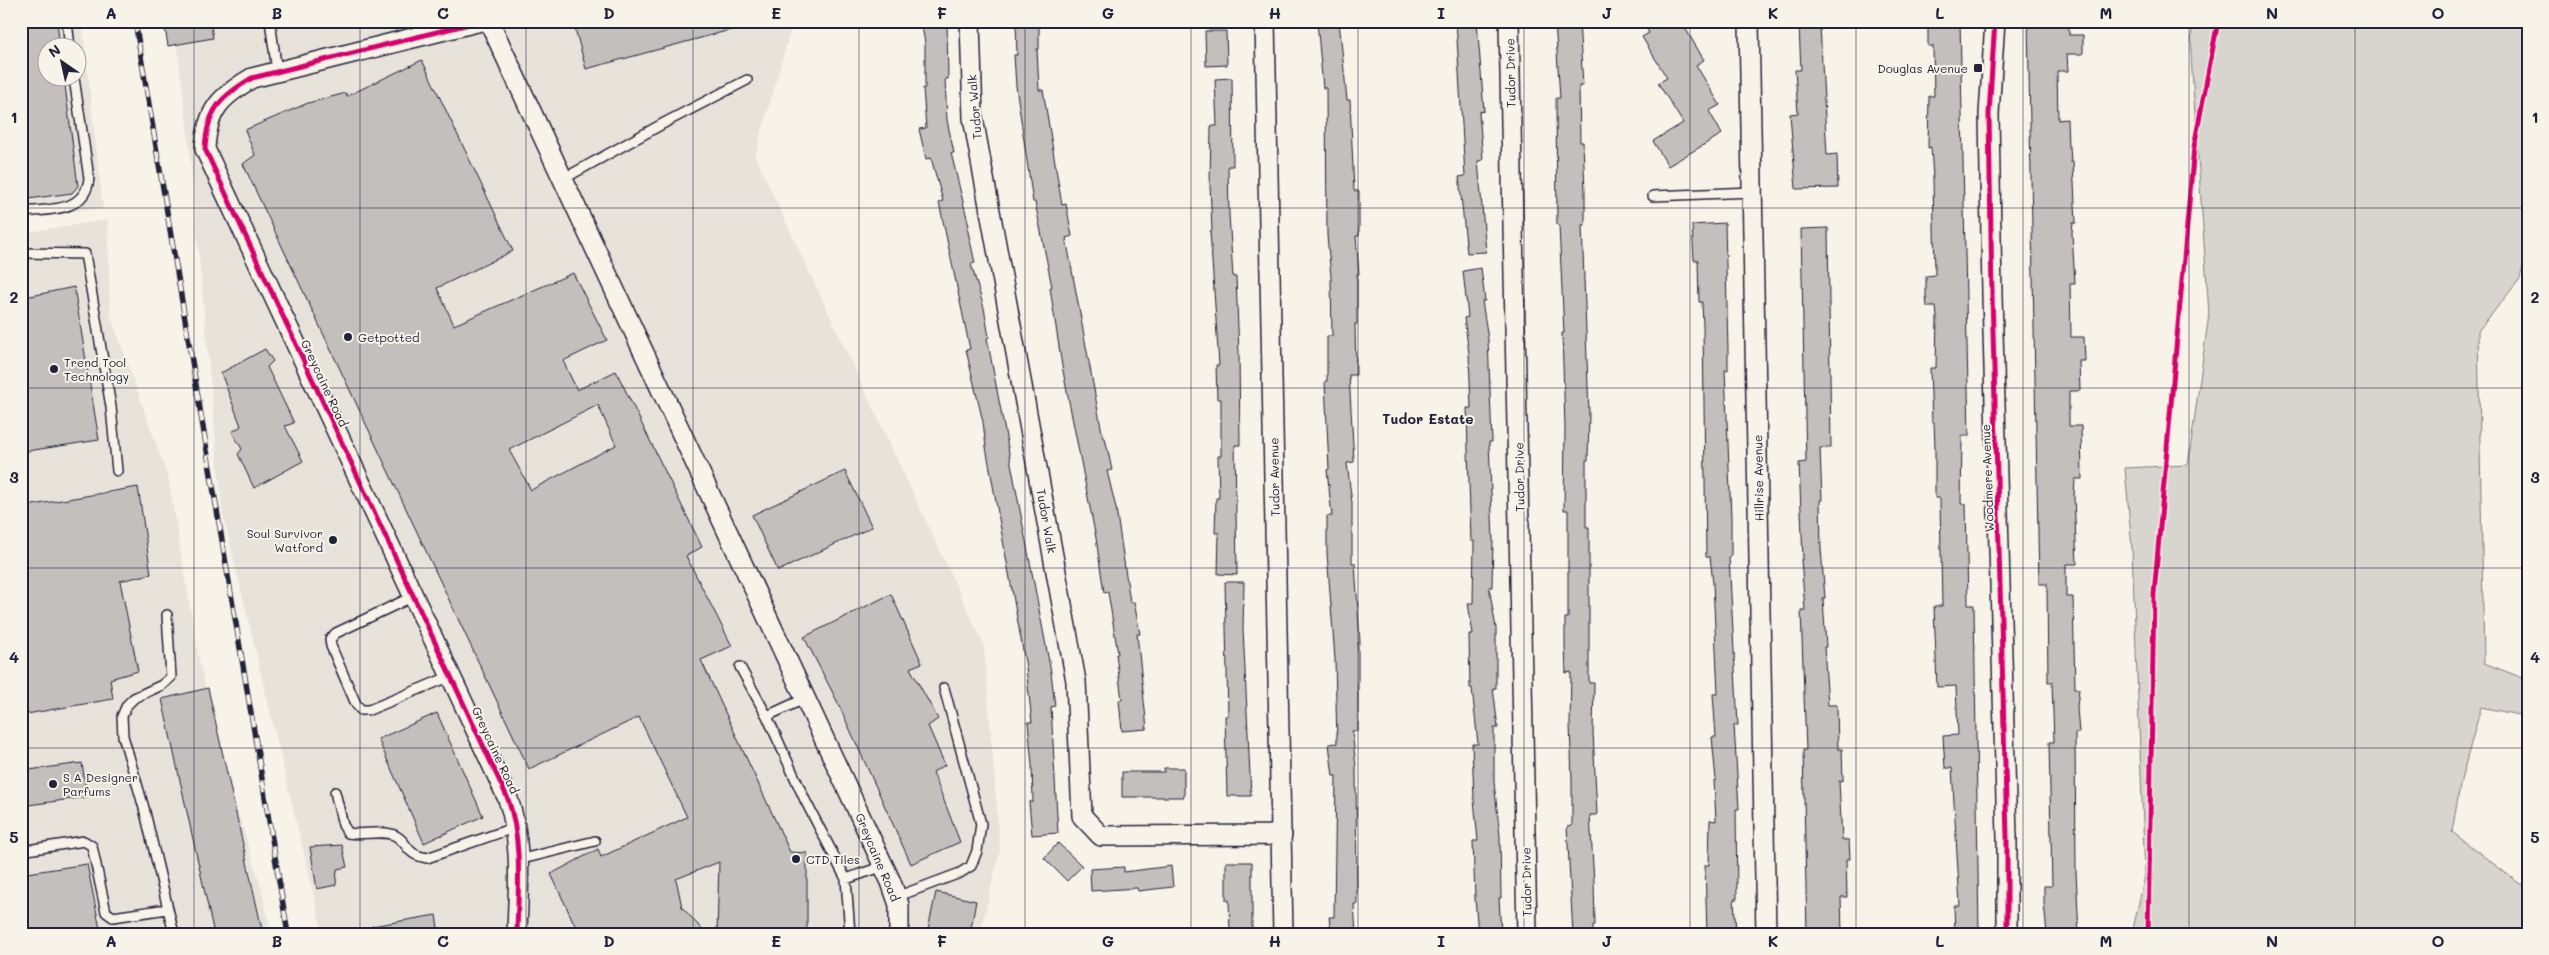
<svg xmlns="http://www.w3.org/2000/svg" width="2549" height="955" viewBox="0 0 2549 955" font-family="Mali,sans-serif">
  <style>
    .built { fill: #e7e3db; fill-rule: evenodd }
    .green { fill: #d8d5cf; stroke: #7d7c85 }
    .building { fill: #c2bfbd; stroke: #22223b; fill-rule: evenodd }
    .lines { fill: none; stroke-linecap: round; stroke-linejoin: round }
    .service-casing { stroke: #22223b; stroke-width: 12 }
    .minor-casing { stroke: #22223b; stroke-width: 22 }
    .service { stroke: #f7f3e8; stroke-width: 9 }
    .minor { stroke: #f7f3e8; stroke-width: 19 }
    .rail-casing { stroke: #22223b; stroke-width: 5.5 }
    .rail { stroke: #f7f3e8; stroke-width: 4; stroke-dasharray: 11; stroke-linecap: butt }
    .cycleway-casing { stroke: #f7f3e8; stroke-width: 8 }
    .cycleway { stroke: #d6006c; stroke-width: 5 }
    .grid { fill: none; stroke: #22223b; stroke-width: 1; stroke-opacity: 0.55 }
    .poi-dot { fill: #22223b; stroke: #f7f3e8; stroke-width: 2 }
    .labels { text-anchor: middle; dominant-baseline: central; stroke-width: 4; stroke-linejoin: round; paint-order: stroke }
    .poi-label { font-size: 12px; fill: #22223b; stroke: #f7f3e8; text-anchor: start }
    .street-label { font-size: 12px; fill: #22223b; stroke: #f7f3e8 }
    .neighbourhood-label { font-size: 14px; font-weight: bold; fill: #22223b; stroke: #f7f3e8 }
    .neatline { fill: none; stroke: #22223b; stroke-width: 2 }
    .grid-label { font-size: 16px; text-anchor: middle; font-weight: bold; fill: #22223b }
  </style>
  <rect width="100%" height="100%" fill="#f7f3e8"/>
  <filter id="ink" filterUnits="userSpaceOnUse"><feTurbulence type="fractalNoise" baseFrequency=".02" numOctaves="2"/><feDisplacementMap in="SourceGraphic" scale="10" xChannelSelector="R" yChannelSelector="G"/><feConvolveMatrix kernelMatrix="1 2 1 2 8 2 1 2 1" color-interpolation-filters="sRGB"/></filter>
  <g filter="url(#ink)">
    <path class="built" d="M21 21H82L103 208 21 217ZM48 48H78V78H48Z
      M174 21H793L755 156 984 645 1000 850 980 934H323L222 510 188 134Z
      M108 220 110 314 168 477 199 659 220 754 261 887 271 934H21V233Z"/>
    <path class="green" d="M2192 21H2528V243L2520 279 2478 331 2484 663 2528 680V717L2481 707 2461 780 2452 832 2520 884H2528V934H2132L2145 875 2132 549 2125 468 2188 465 2209 314 2191 57Z"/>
    <path class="building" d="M21 21H57L60 48H48V78H64L78 186 72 193 21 200Z
      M164 21H210L213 38 168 46Z
      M573 21H744L745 26 586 69Z
      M921 21H947L948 79H945L947 120 954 153H951L969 226 967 227 975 263 971 264 984 308 989 337 987 338 1051 672 1055 706 1051 707 1058 833 1032 835 1029 802H1033L1032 765 1028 722H1032L1026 667 986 447 983 422 966 350 970 349 939 202 943 201 931 158 926 159 919 129 926 128 923 88H925V43Z
      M1016 21H1039V49H1037L1039 90H1043L1062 205 1066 204 1072 236 1066 238 1103 438H1105L1112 470 1107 471 1116 508 1130 602H1134L1140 634H1137L1147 729 1122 731 1119 700H1122L1116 654H1118L1108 592 1104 593 1096 538 1062 366 1050 288 1052 287 1035 202H1033L1016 86 1014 55H1017Z
      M1317 21H1339L1347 100H1350L1354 191H1359V236H1356L1359 274H1357V324H1355L1356 375H1349L1354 462 1347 463 1352 503V563H1355L1360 643H1358V731H1352L1356 767 1357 904H1354L1356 934H1331L1329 917H1334L1336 776H1333L1329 744 1337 743 1335 659 1327 553V516H1332L1327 470 1329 469 1325 381H1327V336H1332L1331 276 1327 236 1326 88H1323Z
      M1456 21H1477L1484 111 1479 112 1483 160 1478 161 1486 252 1467 253 1459 177 1465 176Z
      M1555 21H1579L1583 86H1579L1580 142H1583L1585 192V225H1582L1589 413 1588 460H1586V527H1589V683H1594L1593 732 1597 815H1590L1594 883 1595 925H1593V934H1573L1567 827 1572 826V781L1570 724 1571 672 1566 673 1565 645V618H1568V510H1564L1565 426 1562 333H1564L1559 225H1557L1556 98H1560Z
      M1642 21H1681L1704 60 1696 65 1720 105 1709 111 1722 134 1668 166 1653 141 1683 123 1658 83 1667 78 1642 37 1649 33Z
      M1928 21H1960L1969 436H1962L1961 504H1966L1968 605H1974L1979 934H1955L1954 906H1960L1952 768H1945L1943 736 1958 735 1956 686 1937 687 1934 606H1942L1940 498H1935V447L1934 422H1932L1930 368H1936L1937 316 1936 307H1927L1926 296V276L1935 275 1933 178 1931 147 1928 148 1929 96H1934L1933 46H1928Z
      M2028 21H2069V35H2083V54H2067L2068 71H2057L2058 120 2067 119 2068 147H2070L2071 162H2073L2075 204 2076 223H2073L2072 233 2075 284H2070L2071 337H2084L2085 361H2079L2080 391H2069V426H2081L2082 479H2075L2074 497 2077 564H2066V597H2073L2075 689H2079L2077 707 2079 733H2075L2076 871 2079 934H2047L2044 903V886H2052L2049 742H2054L2052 682H2048L2047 584H2039Z
      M1820 26 1827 155 1837 154 1838 188 1796 189 1790 114 1798 113 1795 70H1801L1799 27Z
      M1205 31H1226L1227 65 1206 66Z
      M422 60 513 251 437 288 454 325 573 273 607 340 563 361 577 390 616 371 702 547 686 556 732 646 701 660 790 852 807 853V934H717L719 862 676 879 682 907 706 934H579L551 874 598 849 601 857 687 817 639 717 529 769 243 164 255 155 245 130 308 103 346 93 347 96ZM598 405 616 445 531 490 509 450Z
      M1232 78 1233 166H1228L1229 214 1233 277H1236L1239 353 1240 445H1235L1237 575 1218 574 1219 533H1215L1216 498H1219L1218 456H1221V399H1217L1216 365H1219L1210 231H1212L1210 184 1211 126H1217L1215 79Z
      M1725 223 1728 351V370H1725L1731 517V557H1729L1738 725H1734L1739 809H1736L1737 899H1734L1736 934H1707L1705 865H1709L1710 820 1716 821 1714 780H1716L1712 737H1716L1713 694H1718L1713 583 1710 557H1706L1703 326 1702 302H1699L1698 260H1694L1692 225Z
      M1828 228 1831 448H1820L1822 500H1820L1821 549 1825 598H1823L1826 647H1824L1828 705H1837L1838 749H1842L1843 780 1839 781 1842 840H1849L1850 859H1846L1847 897H1841L1842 934H1807L1803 750H1806L1801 610H1805L1801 559H1803L1799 463 1806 462 1801 229Z
      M1481 268 1485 301H1482L1488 339 1492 442H1489L1493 540 1492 587H1489L1496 628V688H1493L1498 728H1494V782L1500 836 1501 898H1499L1501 934H1478L1475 898 1473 841H1478L1474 800 1472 744H1478L1472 688H1470L1469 634H1473L1468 603H1473L1474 541H1471L1468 452 1467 408H1471L1469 353 1464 318 1468 317 1463 271Z
      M74 287 99 440 21 452V298Z
      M265 349 273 361 267 367 294 423 285 426 303 461 254 488 238 454 242 449 232 432 241 426 221 373Z
      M845 471 872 527 778 571 752 515Z
      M138 487 151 574 120 581 138 671 110 679 113 699 21 715V507Z
      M1225 582H1244L1243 628 1251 796H1227L1225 716H1228Z
      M891 594 922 663 910 668 938 719 928 726 945 765 933 772 960 842 911 864 837 701 804 637Z
      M208 688 263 934H214L162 699Z
      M437 713 483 816 424 843 378 739Z
      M82 763 87 797 21 806V771Z
      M1164 768H1184V797H1122V772H1164Z
      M1058 843 1082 866 1067 881 1044 858Z
      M342 845 347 867 337 869 336 885 317 889 310 847Z
      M1226 862H1252V934H1230L1229 900H1226Z
      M87 864 101 934H21V874Z
      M1171 866 1173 887 1138 891 1137 888 1091 891 1090 869 1124 867V872Z
      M936 892 976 901 970 934H927Z
      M436 915 439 934H372V926Z"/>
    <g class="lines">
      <g class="service-casing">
        <path id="service" d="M67 21 70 48
          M270 21 277 71
          M563 179 666 122 747 80
          M1653 196 1752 192
          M21 212C48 209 86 213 89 178L74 78
          M21 253 85 254 111 407 117 471
          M414 596 336 633 330 639 331 646 356 704 361 710H369L451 676
          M167 615 171 677 162 685 134 698 127 705 122 716 123 736 144 808 174 934
          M740 667 767 716 805 800 846 879 850 934
          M767 716 806 698
          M335 792 343 825 348 833C363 836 383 829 396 836 410 844 404 854 427 858L516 827
          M21 851 84 841 92 846 106 912 113 917 167 909
          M518 860 595 841
          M846 879 884 866
          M896 897 960 873 971 866 977 851 981 824 944 688"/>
      </g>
      <g class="minor-casing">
        <path id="minor" d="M481 21 252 78C220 97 207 110 205 149L508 799C523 842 518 889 517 934
          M489 21 891 882 899 905V934
          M970 21 973 118 1076 681 1082 816 1101 836 1282 835
          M1265 21 1283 934
          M1509 21 1527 934
          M1749 21 1766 934
          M1995 21 1989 114 1992 295 2007 837V934"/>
      </g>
      <use href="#service" class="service"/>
      <use href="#minor" class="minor"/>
      <g class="rail-casing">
        <path id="rail" d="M135 21 288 934"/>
      </g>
      <use href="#rail" class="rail"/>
      <g class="cycleway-casing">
        <path id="cycleway" d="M481 21 252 78C220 97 207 110 205 149L508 799C523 842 518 889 517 934
          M1995 21 1989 114 1992 295 2007 837V934
          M2148 934 2154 594 2194 147 2218 21"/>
      </g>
      <use href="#cycleway" class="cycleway"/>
    </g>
  </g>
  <path class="grid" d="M194 21V934M360 21V934M526 21V934M693 21V934M859 21V934M1025 21V934M1191 21V934M1358 21V934M1524 21V934M1690 21V934M1856 21V934M2023 21V934M2189 21V934M2355 21V934M21 208H2528M21 388H2528M21 568H2528M21 748H2528"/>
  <g class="poi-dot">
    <rect x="1973" y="63" width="10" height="10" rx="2.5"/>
    <circle cx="348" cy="337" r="5"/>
    <circle cx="54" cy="369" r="5"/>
    <circle cx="333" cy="540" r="5"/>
    <circle cx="53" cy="784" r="5"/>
    <circle cx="796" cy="859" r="5"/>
  </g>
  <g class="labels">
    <g class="poi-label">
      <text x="1968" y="68" text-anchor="end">Douglas Avenue</text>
      <text x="358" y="337">Getpotted</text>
      <text x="64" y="362">Trend Tool<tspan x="64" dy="14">Technology</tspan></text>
      <text x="323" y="533" text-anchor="end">Soul Survivor<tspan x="323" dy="14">Watford</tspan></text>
      <text x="63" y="777">S A Designer<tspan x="63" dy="14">Parfums</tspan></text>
      <text x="806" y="859">CTD Tiles</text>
    </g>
    <g class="street-label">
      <text transform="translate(1510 73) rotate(-91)">Tudor Drive</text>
      <text transform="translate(974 107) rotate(-95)">Tudor Walk</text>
      <text transform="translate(325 383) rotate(65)">Greycaine Road</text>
      <text transform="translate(1274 477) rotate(-91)">Tudor Avenue</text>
      <text transform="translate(1519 477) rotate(-91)">Tudor Drive</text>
      <text transform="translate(1758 478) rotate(-91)">Hillrise Avenue</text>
      <text transform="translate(1987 478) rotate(-92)">Woodmere Avenue</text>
      <text transform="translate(1047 521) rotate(80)">Tudor Walk</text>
      <text transform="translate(496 750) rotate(65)">Greycaine Road</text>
      <text transform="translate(878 857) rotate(67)">Greycaine Road</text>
      <text transform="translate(1526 882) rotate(-91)">Tudor Drive</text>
    </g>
    <g class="neighbourhood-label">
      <text x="1428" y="418">Tudor Estate</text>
    </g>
  </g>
  <rect width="2549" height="955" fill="none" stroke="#f7f3e8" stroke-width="55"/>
  <g transform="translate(62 62) rotate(326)"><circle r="24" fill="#f7f3e8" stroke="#a29fa3"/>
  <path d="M0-4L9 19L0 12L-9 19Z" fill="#22223b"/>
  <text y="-8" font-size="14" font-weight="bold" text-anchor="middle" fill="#22223b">N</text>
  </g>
  <rect x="28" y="28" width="2494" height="900" class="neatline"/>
  <g class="grid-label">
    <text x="111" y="19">A</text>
    <text x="277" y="19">B</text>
    <text x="443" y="19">C</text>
    <text x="609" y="19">D</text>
    <text x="776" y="19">E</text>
    <text x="942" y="19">F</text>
    <text x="1108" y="19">G</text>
    <text x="1275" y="19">H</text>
    <text x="1441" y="19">I</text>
    <text x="1607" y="19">J</text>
    <text x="1773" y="19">K</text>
    <text x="1940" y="19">L</text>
    <text x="2106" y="19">M</text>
    <text x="2272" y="19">N</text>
    <text x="2438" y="19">O</text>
    <text x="14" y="123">1</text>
    <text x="2535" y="123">1</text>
    <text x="14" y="303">2</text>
    <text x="2535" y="303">2</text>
    <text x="14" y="483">3</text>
    <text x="2535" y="483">3</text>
    <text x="14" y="663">4</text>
    <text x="2535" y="663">4</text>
    <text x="14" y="843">5</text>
    <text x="2535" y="843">5</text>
    <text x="111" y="947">A</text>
    <text x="277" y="947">B</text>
    <text x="443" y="947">C</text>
    <text x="609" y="947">D</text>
    <text x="776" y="947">E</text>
    <text x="942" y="947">F</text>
    <text x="1108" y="947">G</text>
    <text x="1275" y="947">H</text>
    <text x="1441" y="947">I</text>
    <text x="1607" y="947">J</text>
    <text x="1773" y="947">K</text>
    <text x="1940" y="947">L</text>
    <text x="2106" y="947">M</text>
    <text x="2272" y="947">N</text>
    <text x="2438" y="947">O</text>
  </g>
</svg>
